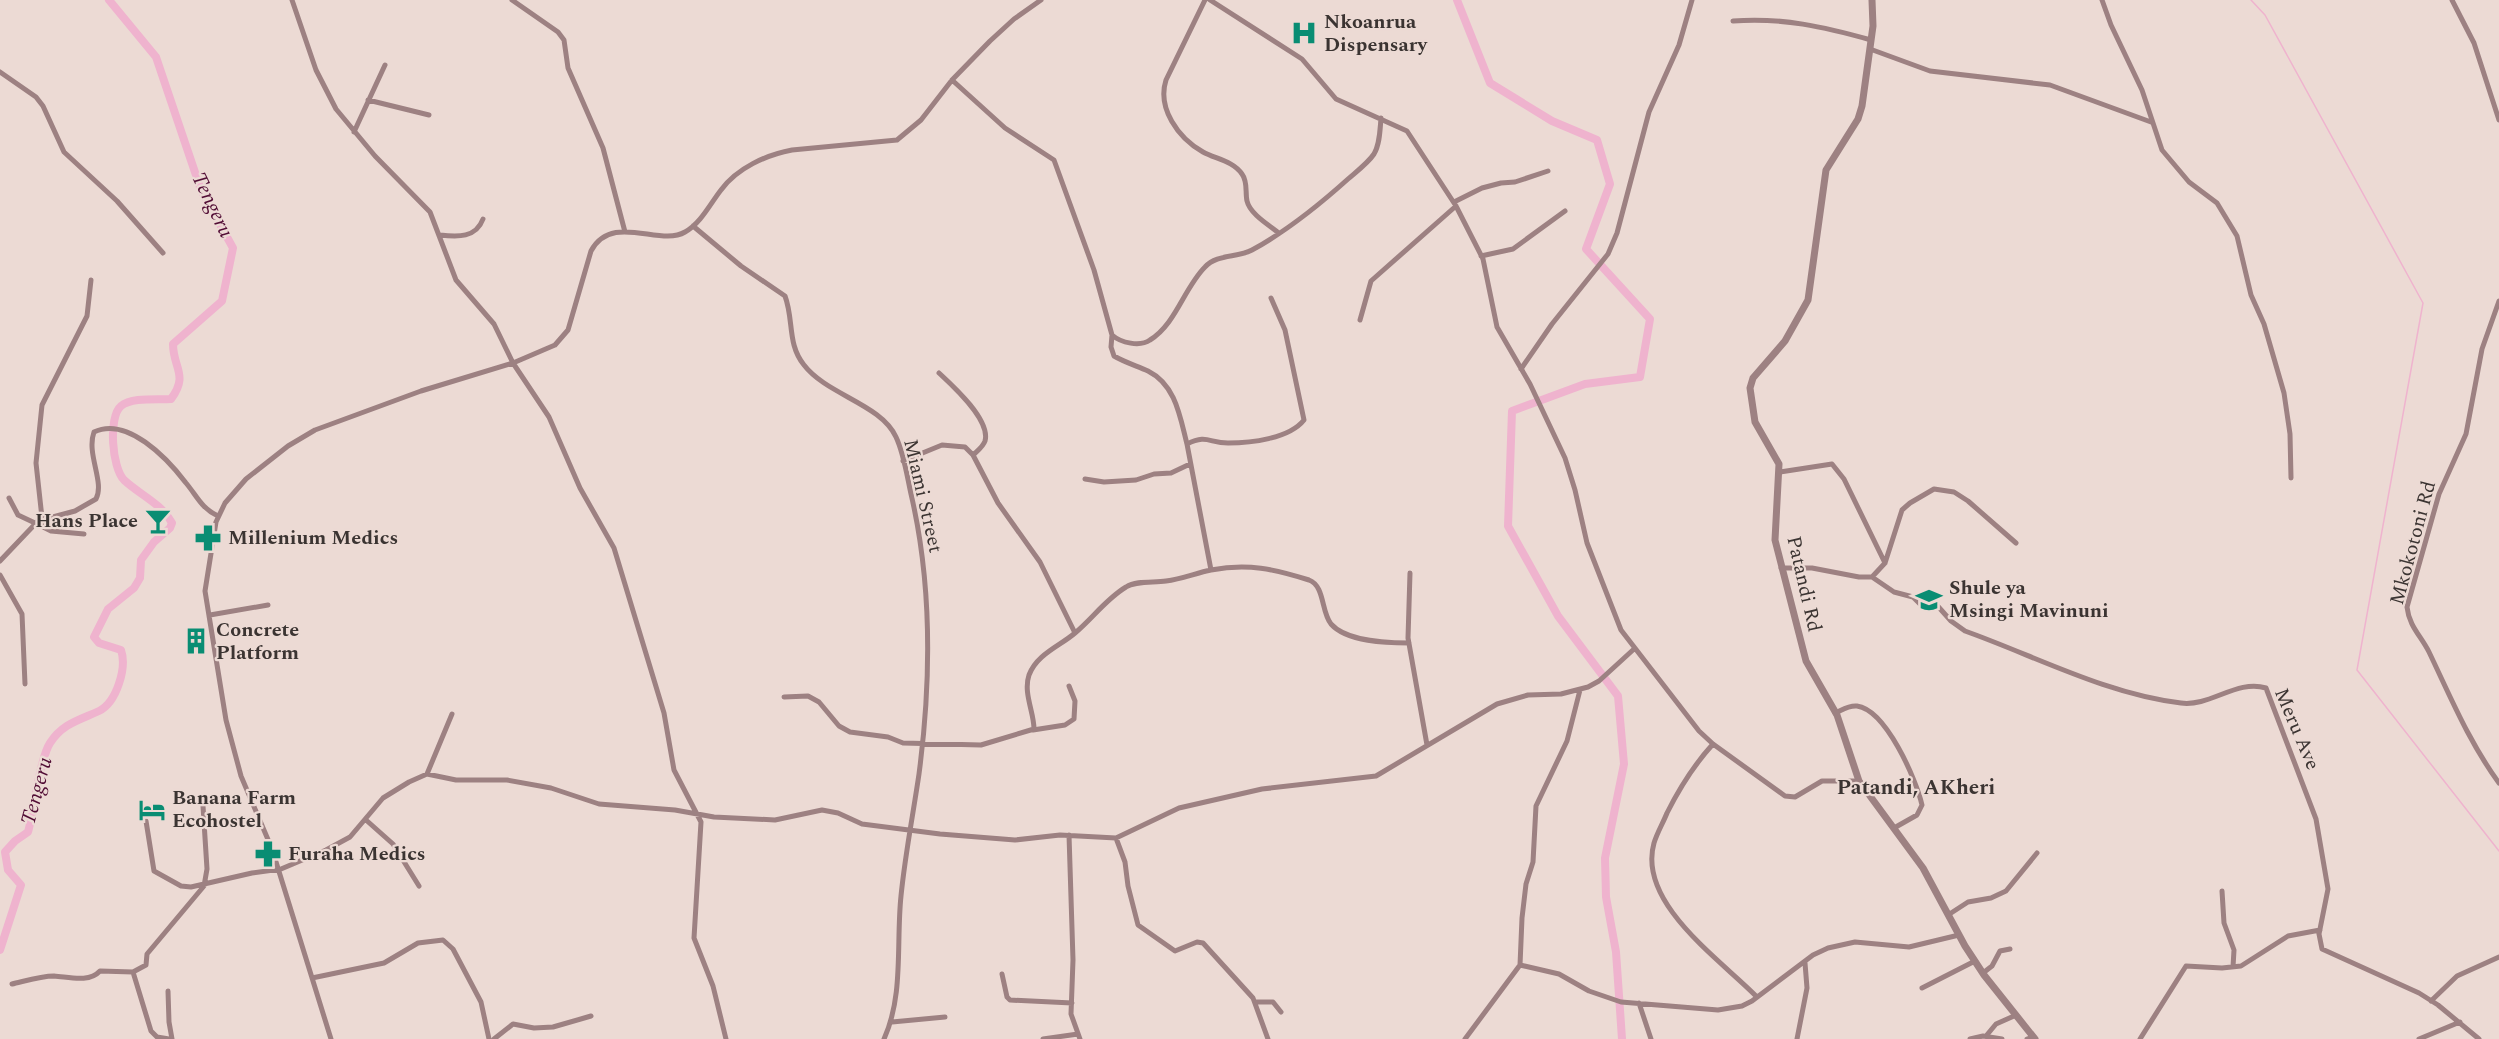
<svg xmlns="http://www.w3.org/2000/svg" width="2499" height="1039" viewBox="0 0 2499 1039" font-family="Spectral,serif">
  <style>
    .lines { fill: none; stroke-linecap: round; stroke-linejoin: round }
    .stream { stroke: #efb3ce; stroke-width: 1.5 }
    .river { stroke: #efb3ce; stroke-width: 8 }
    .minor { stroke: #9d8182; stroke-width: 5 }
    .tertiary { stroke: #9d8182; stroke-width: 7 }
    .labels { text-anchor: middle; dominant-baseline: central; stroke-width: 4.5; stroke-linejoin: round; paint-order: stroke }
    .poi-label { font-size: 20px; font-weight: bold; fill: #3b3432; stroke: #ecdad4; text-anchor: start }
    .street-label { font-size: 20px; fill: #3b3432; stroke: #ecdad4 }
    .water-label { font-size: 21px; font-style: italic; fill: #520d35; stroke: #ecdad4 }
    .neighbourhood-label { font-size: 21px; font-weight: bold; fill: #3b3432; stroke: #ecdad4 }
  </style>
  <rect width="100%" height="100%" fill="#ecdad4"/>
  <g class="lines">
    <path class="stream" d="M2251 0 2265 15 2423 303 2357 670 2499 851"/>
    <path class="river" d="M1457 0 1490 83 1552 121 1597 140 1610 184 1586 249 1650 319 1640 377 1585 384 1512 411 1508 526 1558 616 1618 696 1624 764 1605 858 1606 897 1616 952 1622 1039
      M0 950 21 885 8 870 5 852 15 841 28 832C34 811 40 758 50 743 63 723 80 720 99 711 117 702 127 667 121 650L99 643 94 637 108 609 134 588 140 578 141 560 154 542 170 528 172 523C161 503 140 495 124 480 112 468 108 417 121 406 132 397 157 400 171 399 189 375 173 368 173 344L222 301 233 248 201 190 156 57 109 0"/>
    <path class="minor" d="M292 0 316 70 336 109 375 156 430 212 456 280 494 324 513 363 549 417 580 488 614 548 664 713 674 770 701 822 694 938 713 986 726 1039
      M512 0 558 32 564 40 568 68 603 148 625 232
      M1205 0 1166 80C1157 108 1178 138 1203 152 1216 159 1233 161 1242 174 1248 182 1245 192 1247 201 1250 214 1269 225 1279 233
      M1210 0 1302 59 1336 99 1407 131 1456 206 1483 259 1497 327 1530 384 1565 458 1575 490 1587 543 1621 630 1699 731 1713 744 1785 796 1795 797 1822 781H1859
      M2102 0 2111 25 2142 90 2162 150 2189 182 2217 203 2237 236 2251 295 2264 324 2284 393 2290 434 2291 478
      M2452 0 2474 43 2499 120
      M1733 21C1781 17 1825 27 1871 40
      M1870 49 1930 71 2050 85 2151 122
      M0 72 36 97 43 106 64 152 117 201 163 253
      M952 80 1005 128 1054 160 1094 270 1112 335C1121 343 1140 347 1150 340 1176 324 1184 288 1205 267 1217 254 1237 258 1252 250 1287 231 1318 206 1348 179 1356 172 1368 163 1374 154 1380 144 1380 129 1381 118
      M368 100 429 115
      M354 132 385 65
      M1454 202 1482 188 1501 183 1515 182 1548 171
      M693 226 741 266 785 296C794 320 787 344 804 365 827 395 881 404 896 437 904 454 907 476 911 494 932 584 931 683 919 774 913 815 905 855 901 896 896 943 904 995 884 1039
      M440 235C458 237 476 238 483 219
      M1481 256 1513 249 1565 211
      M2499 301 2482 349 2466 434 2439 494 2407 607C2409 626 2421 636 2429 652 2451 698 2469 742 2499 783
      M1360 320 1371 281 1456 206
      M1112 335 1111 347 1114 356C1124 362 1137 366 1148 371 1176 385 1180 417 1187 444
      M1521 369 1552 324 1608 254 1617 233 1649 112 1679 45 1692 0
      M939 373C952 385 991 420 985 441 983 447 977 451 973 455
      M903 461 942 445 965 447 973 455 998 503 1040 562 1075 633
      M1780 472 1832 464 1844 479 1885 563
      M1085 479 1104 482 1136 480 1154 474 1171 473 1190 464
      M9 498 18 515 35 523
      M84 534 51 531 43 527 36 463 42 405 87 316 91 280
      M0 561 38 521 75 511 96 499C105 482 86 454 94 432 127 416 167 458 186 483 197 496 201 508 218 516
      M1781 568H1812L1859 577H1872L1885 563 1902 510 1910 503 1934 489 1954 492 1968 501 2016 543
      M1211 570 1187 444C1207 434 1209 443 1228 443 1250 443 1289 439 1304 420L1285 330 1271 298
      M1410 573 1408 638 1427 745
      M0 575 22 614 25 684
      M1872 577 1894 592 1913 597 1920 604 1935 603 1951 621 1965 631C2035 656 2106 694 2181 703 2210 707 2237 679 2266 688L2316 819 2328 889 2319 934 2322 949 2419 993 2438 1005 2479 1039
      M210 615 268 605
      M784 697 808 696 819 702 839 726 850 732 888 737 903 743 981 745 1034 729C1034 712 1023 693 1029 675 1037 654 1060 646 1075 633 1093 618 1106 599 1126 587 1137 580 1154 583 1166 581 1182 579 1196 573 1211 570 1248 563 1274 569 1309 580 1325 586 1321 612 1331 624 1347 642 1387 643 1409 643
      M1835 713C1842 710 1849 705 1857 706 1886 710 1916 779 1922 805L1917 815 1894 828
      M1033 730 1065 725 1074 719 1075 701 1069 686
      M1713 744C1693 766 1680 787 1667 813 1663 823 1657 833 1654 843 1637 903 1721 960 1757 997
      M427 774 452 714
      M366 820 393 844 419 886
      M146 821 154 871 181 886 191 887 252 873 281 869 326 850 350 837 383 798 409 782 427 774 456 780H507L551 788 599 804 675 810 714 817 775 820 822 810 838 813 862 824 940 834 1015 840 1060 835 1116 838 1179 808 1262 789 1376 776 1497 704 1528 695 1561 694 1588 687 1599 681 1634 649
      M1069 835 1073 960 1071 1014 1080 1039
      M1116 838 1125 862 1128 886 1138 925 1175 951 1197 942 1203 943 1253 998 1268 1039
      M2222 891 2224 923 2234 950 2233 967
      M1948 915 1968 902 1991 898 2006 891 2037 853
      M1520 965 1559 974 1589 991 1621 1002 1718 1010 1742 1006 1752 1001 1813 955 1828 948 1855 942 1909 947 1959 935
      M133 972 146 965 147 954 204 886 207 869 203 806
      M1983 973 1992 966 2000 951 2010 949
      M1002 974 1007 997 1010 1000 1072 1003
      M312 978 384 963 418 943 443 940 453 949 481 1002 489 1039
      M12 984C25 981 41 976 54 976 69 977 89 983 100 971L133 972 151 1031 157 1037 169 1039
      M1922 988 1975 961
      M168 991 169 1022 172 1039
      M2431 1001 2457 976 2499 957
      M1255 1002H1273L1281 1012
      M1639 1003 1651 1039
      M892 1022 945 1017
      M1986 1036 1996 1024 2014 1016
      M331 1039 272 849 241 776 226 720 205 591 216 522 225 503 246 479 288 446 315 430 421 391 513 363 555 345 568 330 591 251C612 212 660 247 685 232 701 223 710 204 721 190 737 168 766 155 792 150L897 140 921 120 952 80 990 41 1014 19 1041 0
      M494 1039 513 1024 534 1028 553 1027 591 1016
      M1043 1039 1078 1034
      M1465 1039 1520 965 1522 918 1526 884 1533 862 1536 806 1567 741 1580 690
      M1797 1039 1807 988 1805 963
      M1970 1039 1983 1036 2002 1039
      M2027 1039 2033 1037
      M2140 1039 2186 966 2222 968 2241 966 2288 936 2320 930
      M2419 1039 2460 1022"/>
    <path class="tertiary" d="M1872 0 1873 26 1862 106 1858 119 1826 170 1808 300 1785 341 1753 378 1750 388 1755 422 1779 464 1775 540 1806 661 1837 715 1859 781 1923 868 1965 946 1984 975 2035 1039"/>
  </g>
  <defs>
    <g id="hospital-bare" transform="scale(2.07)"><path d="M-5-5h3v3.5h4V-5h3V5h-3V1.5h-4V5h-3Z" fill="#098d73" stroke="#ecdad4" stroke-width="2.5" paint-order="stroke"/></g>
    <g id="bar-bare" transform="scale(2.07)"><path d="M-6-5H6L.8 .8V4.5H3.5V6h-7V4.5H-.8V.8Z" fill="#098d73" stroke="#ecdad4" stroke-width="2.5" paint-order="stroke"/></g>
    <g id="pharmacy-bare" transform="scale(2.07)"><path d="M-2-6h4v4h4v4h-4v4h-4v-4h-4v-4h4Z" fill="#098d73" stroke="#ecdad4" stroke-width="2.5" paint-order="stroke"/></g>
    <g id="school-bare" transform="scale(2.07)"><path d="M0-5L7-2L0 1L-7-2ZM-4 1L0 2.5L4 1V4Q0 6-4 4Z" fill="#098d73" stroke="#ecdad4" stroke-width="2.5" paint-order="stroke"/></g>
    <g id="building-bare" transform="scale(2.07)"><path d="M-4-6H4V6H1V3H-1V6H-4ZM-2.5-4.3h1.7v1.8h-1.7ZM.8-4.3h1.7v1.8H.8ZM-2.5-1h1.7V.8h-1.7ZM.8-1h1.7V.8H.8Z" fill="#098d73" stroke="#ecdad4" stroke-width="2.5" paint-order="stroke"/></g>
    <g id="hotel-bare" transform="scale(2.07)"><path d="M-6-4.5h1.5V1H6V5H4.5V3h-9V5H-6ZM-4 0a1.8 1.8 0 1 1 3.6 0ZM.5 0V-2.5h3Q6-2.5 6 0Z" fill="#098d73" stroke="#ecdad4" stroke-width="2.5" paint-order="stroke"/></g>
  </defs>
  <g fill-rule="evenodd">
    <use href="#hospital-bare" x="1304" y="33"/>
    <use href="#bar-bare" x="158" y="521"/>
    <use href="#pharmacy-bare" x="208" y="538"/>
    <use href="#school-bare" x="1929" y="600"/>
    <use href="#building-bare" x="196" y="641"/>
    <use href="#hotel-bare" x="152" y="810"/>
    <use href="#pharmacy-bare" x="268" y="854"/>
  </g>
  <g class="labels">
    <g class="poi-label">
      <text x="1324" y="22">Nkoanrua<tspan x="1324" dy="23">Dispensary</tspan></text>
      <text x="138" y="521" text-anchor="end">Hans Place</text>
      <text x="228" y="538">Millenium Medics</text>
      <text x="1949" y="588">Shule ya<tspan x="1949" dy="23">Msingi Mavinuni</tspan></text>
      <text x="216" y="630">Concrete<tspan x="216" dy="23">Platform</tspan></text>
      <text x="172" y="798">Banana Farm<tspan x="172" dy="23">Ecohostel</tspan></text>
      <text x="288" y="854">Furaha Medics</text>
    </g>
    <g class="street-label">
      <text transform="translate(923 496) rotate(77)">Miami Street</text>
      <text transform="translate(2413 543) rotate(-75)">Mkokotoni Rd</text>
      <text transform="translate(1804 584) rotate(77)">Patandi Rd</text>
      <text transform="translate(2297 729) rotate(67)">Meru Ave</text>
    </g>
    <g class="water-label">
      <text transform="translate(212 205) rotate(64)">Tengeru</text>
      <text transform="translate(37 791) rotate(-75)">Tengeru</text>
    </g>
    <g class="neighbourhood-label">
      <text x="1916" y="788">Patandi, AKheri</text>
    </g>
  </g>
</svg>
